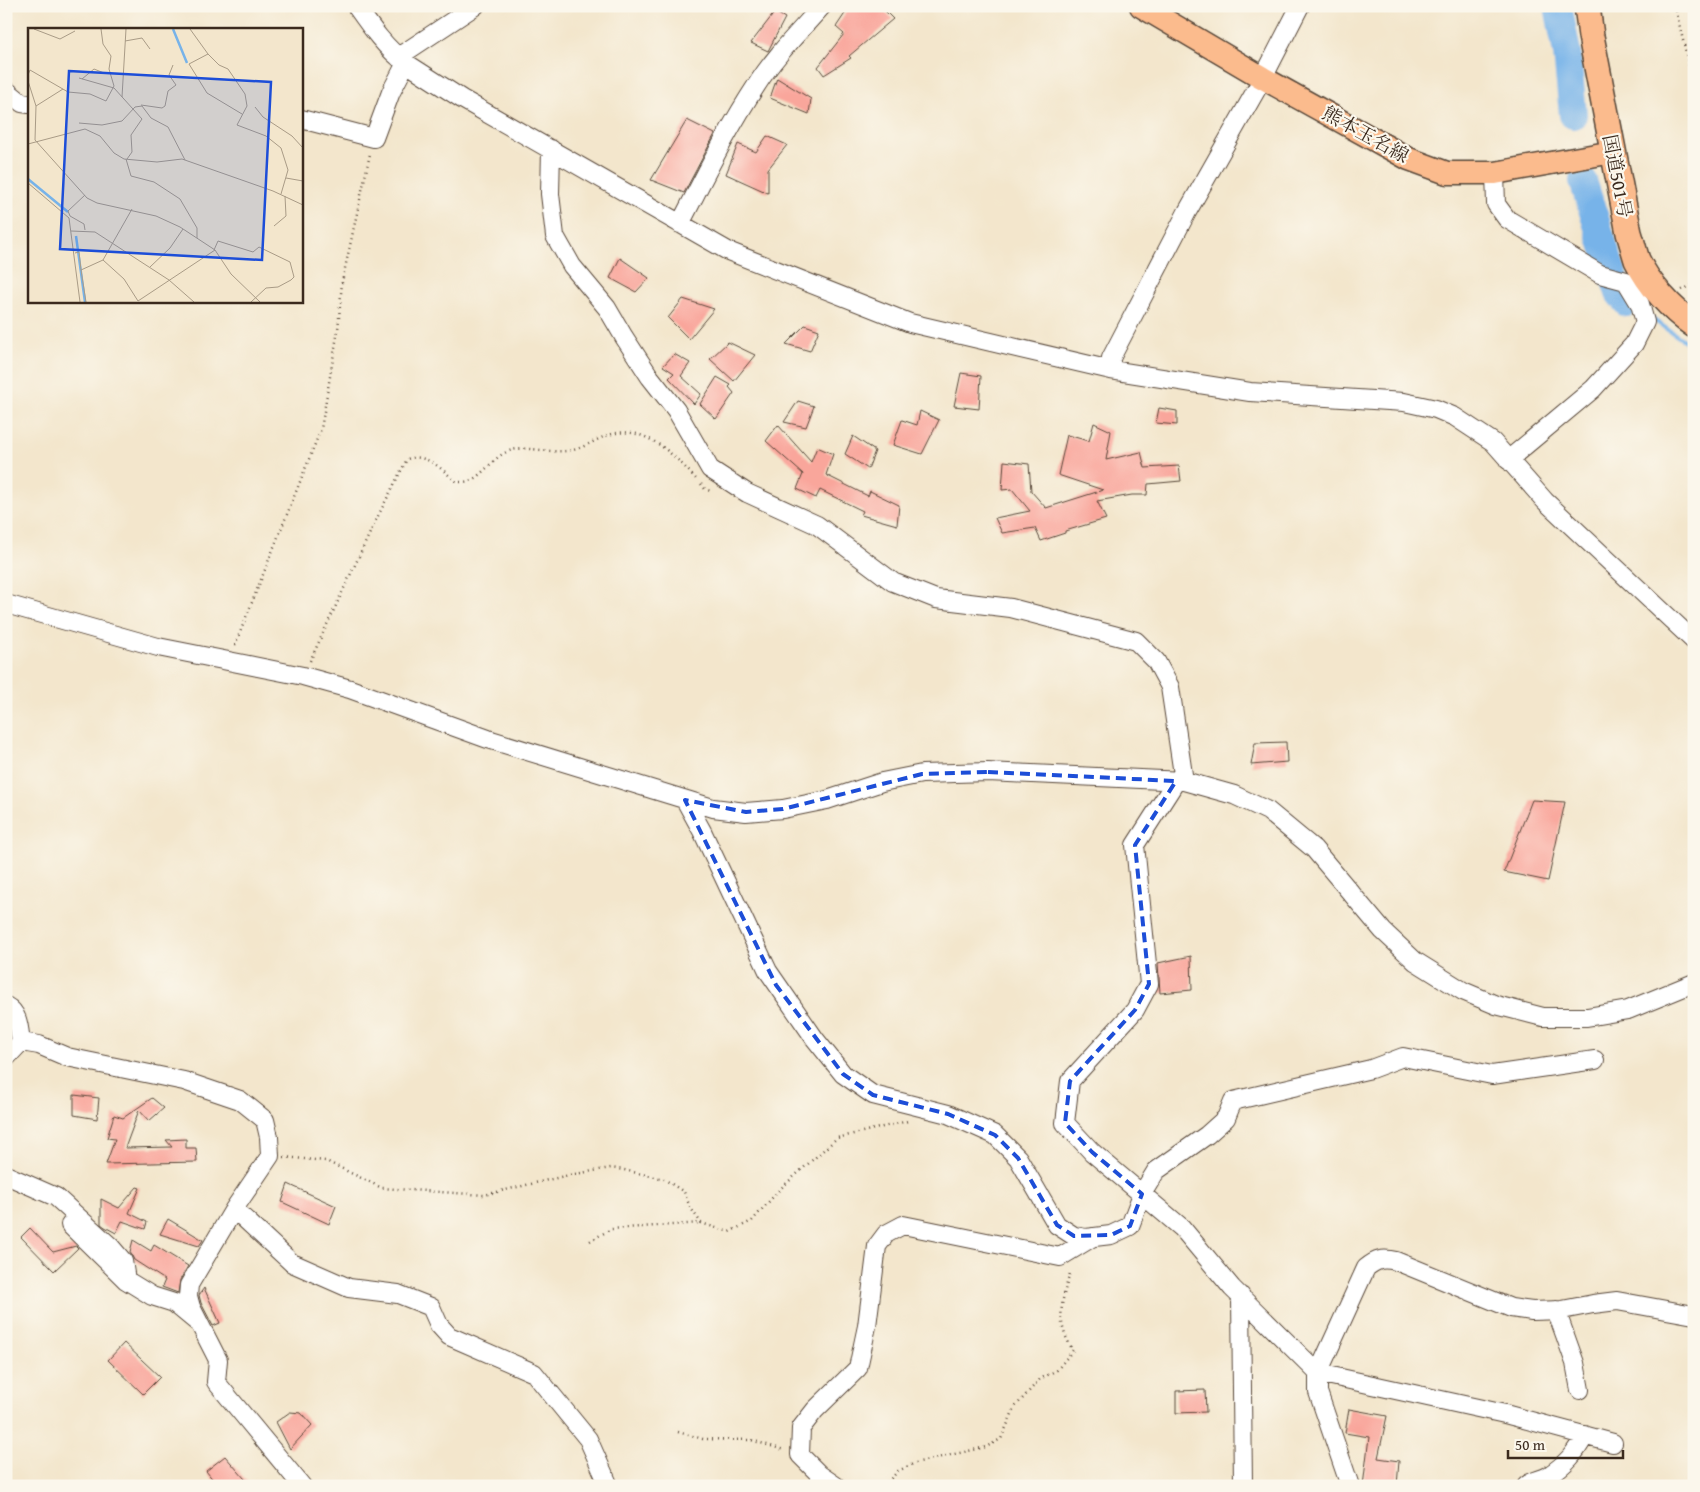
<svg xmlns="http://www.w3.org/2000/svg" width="1700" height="1492" viewBox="0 0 1700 1492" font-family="'Gentium Book Plus','Noto Serif JP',serif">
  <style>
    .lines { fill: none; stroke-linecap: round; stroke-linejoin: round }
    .stream { stroke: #77b3e9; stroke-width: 4.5 }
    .river { stroke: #77b3e9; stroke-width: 28 }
    .building { fill: #f9a69b }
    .minor-casing { stroke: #574638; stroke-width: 20 }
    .major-casing { stroke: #574638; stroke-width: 25 }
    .highway-casing { stroke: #574638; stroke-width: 28 }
    .path { stroke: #574638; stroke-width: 2.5; stroke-dasharray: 1 4; stroke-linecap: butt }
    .minor { stroke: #fff; stroke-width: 18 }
    .major { stroke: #fbbb8d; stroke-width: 22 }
    .highway { stroke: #fbbb8d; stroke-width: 25 }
    .marked { fill: none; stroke: #1d4ed8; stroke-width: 4; stroke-dasharray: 10 6; stroke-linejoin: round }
    .labels { text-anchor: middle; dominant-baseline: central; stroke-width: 4.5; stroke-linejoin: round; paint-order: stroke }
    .street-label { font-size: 19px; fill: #3b2a1e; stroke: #fbf7ec }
    .inset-river { fill: none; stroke: #77b3e9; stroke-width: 2.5 }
    .inset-road { fill: none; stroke: #a99b86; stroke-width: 1 }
    .view { fill: #1d4ed8; fill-opacity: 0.15; stroke: #1d4ed8; stroke-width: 2.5 }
    .inset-edge { fill: none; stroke: #3b2a1e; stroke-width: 2.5 }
  </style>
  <rect width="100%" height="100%" fill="#fbf7ec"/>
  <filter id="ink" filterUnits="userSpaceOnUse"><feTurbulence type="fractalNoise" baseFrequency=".02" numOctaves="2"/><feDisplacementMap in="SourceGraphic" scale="10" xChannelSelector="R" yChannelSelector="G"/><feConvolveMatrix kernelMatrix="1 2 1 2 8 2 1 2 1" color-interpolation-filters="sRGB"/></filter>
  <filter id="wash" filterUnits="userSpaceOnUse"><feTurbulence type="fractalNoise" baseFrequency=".0096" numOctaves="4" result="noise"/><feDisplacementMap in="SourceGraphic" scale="20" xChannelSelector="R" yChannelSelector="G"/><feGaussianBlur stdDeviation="1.12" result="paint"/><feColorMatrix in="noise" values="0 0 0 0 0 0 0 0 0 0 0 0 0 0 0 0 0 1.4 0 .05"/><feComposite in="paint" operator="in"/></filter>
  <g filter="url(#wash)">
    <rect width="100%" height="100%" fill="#f3e6cc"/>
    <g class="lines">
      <path class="stream" d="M1649 317 1694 347"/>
      <path class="river" d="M1558 6 1567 53 1573 115
        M1583 181 1619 293 1627 303"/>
    </g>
    <g id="blocks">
      <path class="building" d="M850 6H880L893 19 849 56 851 58 824 75 818 67 844 34 836 27Z
        M775 12 785 18 768 51 751 43Z
        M777 78 811 99 809 114 770 98Z
        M687 120 715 134 684 193 651 180Z
        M767 136 787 145 768 169V193L726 174 738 144 756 152Z
        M620 258 649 278 636 292 610 278Z
        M683 299 714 309 689 339 668 318Z
        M805 325 819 330 810 351 786 344Z
        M728 342 755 355 734 381 710 359Z
        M674 354 690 363 681 376 701 394 694 404 669 378 674 373 663 366Z
        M961 373 981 376 979 409 954 406Z
        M717 377 731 385 729 387 734 393 716 419 700 404Z
        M798 401 814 406 806 427 784 422Z
        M1159 408 1177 411V425L1156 423Z
        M920 411 939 420 922 454 893 445 902 420 917 425Z
        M1094 423 1111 431 1106 460 1141 452 1145 468 1179 466 1181 481 1148 484 1147 495H1132L1097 501 1106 519 1065 531V533L1041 541 1035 528 1002 533 995 518 1030 511 1012 489 1002 490 1004 461 1029 464 1031 491 1046 508 1103 490 1058 475 1067 435 1089 441Z
        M778 425 811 462 817 447 833 454 826 475 868 496 870 491 899 505 897 525 861 515 863 511 820 490 816 498 797 489 803 474 766 441Z
        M853 436 875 451 868 469 845 454Z
        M1286 742 1287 762 1251 765 1255 743Z
        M1532 800 1565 802 1548 881 1504 872Z
        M1191 956 1192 990 1160 993 1158 963Z
        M74 1095 99 1098 97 1119 74 1115Z
        M152 1098 164 1108 149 1121 139 1110 125 1148 172 1147 166 1140 186 1139V1148H196L197 1162 106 1164 115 1139 107 1138 114 1115 123 1118Z
        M288 1184 336 1206 329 1224 282 1202Z
        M137 1187 140 1188 129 1213 147 1222 145 1229 122 1221 116 1233 105 1227 101 1224V1199L119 1208Z
        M168 1219 203 1240 199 1246 160 1234Z
        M30 1228 53 1252 76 1246 78 1248 54 1271 21 1237Z
        M133 1240 151 1251 154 1245 188 1266 180 1280 178 1293 162 1287 165 1280 134 1260 130 1252Z
        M204 1288 220 1323 213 1326 201 1303 199 1295Z
        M124 1343 160 1377 143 1394 108 1360Z
        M1205 1390 1206 1412 1176 1413V1391Z
        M1349 1409 1387 1416 1378 1458 1399 1461 1397 1486H1363L1369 1437 1345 1433Z
        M290 1412 301 1413 312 1425 290 1449 276 1422Z
        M225 1456 251 1486H218L206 1471Z"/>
    </g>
  </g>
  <g filter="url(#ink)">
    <use href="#blocks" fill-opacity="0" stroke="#574638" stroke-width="1"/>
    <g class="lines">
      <g class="minor-casing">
        <path id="minor" d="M356 6C370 26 386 49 406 63L462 99 728 251 910 323 1111 370 1250 392 1404 402 1436 409 1455 417 1493 442 1545 501 1694 641
          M398 57 475 6
          M6 90 22 103 29 104
          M301 119 374 138 391 92 406 63
          M551 149 550 194 555 236 572 266 607 308 624 337 650 377 676 410 710 469 747 493 817 525 893 582 936 599 1011 608 1136 641 1156 661 1170 687 1184 781
          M1495 173 1496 204 1507 219 1600 274 1626 281 1640 304 1645 322 1634 344 1593 389 1508 460
          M680 224C704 178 727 130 756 86 774 57 799 32 822 6
          M1111 370V358L1187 212 1263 78 1300 6
          M6 604 158 647 303 676 350 689 488 739 713 808 746 812 783 809 827 800 882 782 922 774 988 772 1184 781 1234 795 1268 811 1314 849 1383 931 1415 961 1463 991 1496 1005 1543 1017H1587L1628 1010 1694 983
          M1176 781 1135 845 1149 984 1135 1010 1070 1081 1065 1123 1092 1152 1182 1228 1232 1288 1318 1373 1505 1414 1613 1443
          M685 800 702 831 768 971 815 1039 843 1074 873 1095 948 1114 995 1135 1018 1158 1057 1225 1074 1236 1086 1238 1111 1235 1130 1226 1142 1194 1156 1171 1207 1135 1226 1118 1233 1101 1371 1069 1403 1057 1492 1075 1595 1060
          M6 1006C19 1013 19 1028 21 1042
          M21 1042 39 1045 67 1057 184 1081 240 1100 265 1120 269 1137 270 1156 234 1209 189 1285 188 1296 191 1307 218 1360 216 1382 302 1486
          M6 1058 21 1042
          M6 1175 56 1197 111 1247 123 1261 126 1280
          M234 1209 292 1263 349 1288 398 1294 431 1307 439 1325 449 1336 534 1373 588 1439 609 1486
          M70 1225 126 1280 152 1296 174 1303 197 1322
          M1241 1296 1243 1486
          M1556 1310 1575 1363 1580 1390
          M836 1486 820 1475 800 1455 801 1428 815 1410 858 1368 867 1326 877 1246 886 1234 903 1225 1060 1257 1093 1237
          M1350 1486 1318 1392V1373L1366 1268C1377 1259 1383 1258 1396 1261L1511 1308 1532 1311 1562 1310 1593 1304 1617 1301 1694 1315
          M1526 1486C1532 1480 1541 1480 1548 1476 1566 1464 1575 1454 1585 1435"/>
      </g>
      <g class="major-casing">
        <path id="major" d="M1141 6 1263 78 1409 159 1447 173H1495L1613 152"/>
      </g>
      <g class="highway-casing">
        <path id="highway" d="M1587 6 1591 36 1629 233C1632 242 1634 251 1637 260 1649 285 1671 309 1694 325"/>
      </g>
      <path class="path" d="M1675 6 1694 87
        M1682 290 1694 284
        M701 484 705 489 713 492
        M235 645 321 429 338 330 342 282 370 154
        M310 661 377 518 407 459C427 452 443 471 457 482 461 482 466 482 469 481 483 476 494 456 509 451 524 445 548 453 566 451 583 450 596 438 612 434 646 425 675 456 696 479
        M284 1157 326 1161 382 1188 484 1195 569 1175 611 1168 624 1170 664 1179 684 1192 690 1207 701 1223 729 1232 752 1221 779 1190 837 1138 908 1121
        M590 1241 611 1229 701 1223
        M678 1432 703 1439 751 1440 784 1450
        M884 1486 898 1471 915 1463 986 1447 1001 1439 1015 1407 1040 1379 1057 1370 1073 1350C1054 1321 1062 1300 1071 1270"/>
      <use href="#minor" class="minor"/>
      <use href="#major" class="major"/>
      <use href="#highway" class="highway"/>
    </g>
  </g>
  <path class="marked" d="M988 772 1176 781 1135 845 1149 984 1135 1010 1070 1081 1065 1123 1092 1152 1142 1194 1130 1226 1111 1235 1074 1236 1057 1225 1018 1158 995 1135 948 1114 873 1095 843 1074 776 985 685 800 746 812 783 809 922 774Z"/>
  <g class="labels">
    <g class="street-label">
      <text transform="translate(1366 134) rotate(29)">熊本玉名線</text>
      <text transform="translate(1618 176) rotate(79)">国道501号</text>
    </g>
  </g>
  <g transform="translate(28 28)">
    <rect width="275" height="275" fill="#f3e6cc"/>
    <path class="inset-river" d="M145 1 159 35M0 151 40 184M48 208 57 274"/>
    <path class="inset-road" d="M6 1 32 11 47 3M162 1 180 26 191 37 200 41 217 66 219 78 209 97 238 108 253 120 260 142 253 166M97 13 114 10 122 21M180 26 161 36 179 65 214 86M0 47 2 42 40 64 62 66 78 73 86 58 81 41 83 28 75 16 73 1M51 50 86 60 114 91 103 107 104 124 99 131M54 51 66 41 76 45M0 53 8 78 7 112 59 170 69 175 128 188 152 199 187 222 203 246 232 274M94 69 98 1M113 77 134 80 137 78 140 63 148 57 141 47 145 37M8 78 35 61M227 79 235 89 264 108 275 120M51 95 74 97 94 93 107 79 114 78 123 90 140 99 157 132M0 116 57 101 72 108 86 125 96 131 129 134 154 131 245 163 275 177M98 131 103 148 126 154 152 171 169 200V210M258 150 275 153M0 155 41 190 52 274M246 198 258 188 257 168M57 202 56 196 42 188 40 183 57 167M43 203 67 204 141 252 166 274M186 222 190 213 225 224 231 219 262 234 266 249 263 252 250 259 238 260 223 274M47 225 51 224 53 242 75 232 96 251 110 273 187 222M75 232 104 181M122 239 142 220 155 201M53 242 58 274"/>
    <path class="view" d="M41 43 243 54 234 232 32 221Z"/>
    <rect width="275" height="275" class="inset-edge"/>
  </g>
  <rect width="1700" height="1492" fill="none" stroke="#fbf7ec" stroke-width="25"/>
  <path d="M1508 1450v8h115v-8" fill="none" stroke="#3b2a1e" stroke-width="2.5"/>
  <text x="1515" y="1450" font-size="15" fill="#3b2a1e" stroke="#fbf7ec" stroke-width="4" paint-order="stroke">50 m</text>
</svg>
